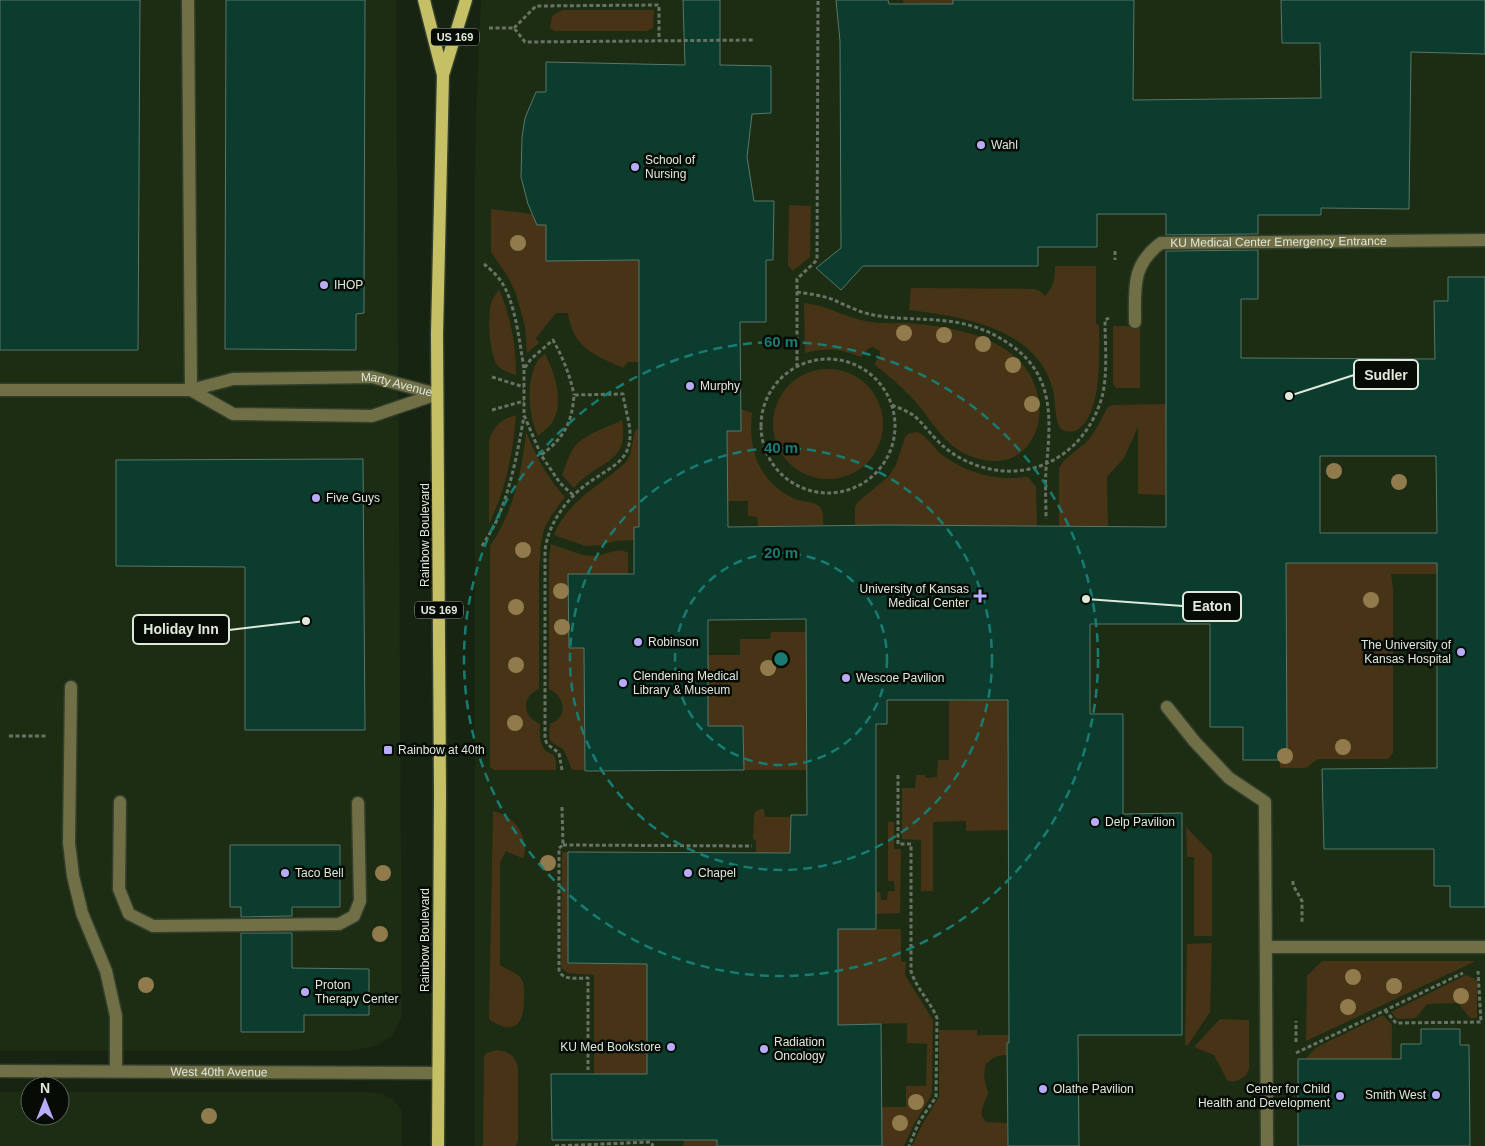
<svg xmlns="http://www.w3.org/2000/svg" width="1485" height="1146" viewBox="0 0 1485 1146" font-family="Arial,sans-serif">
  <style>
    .built { fill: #1c2d14 }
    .green { fill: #473417 }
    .building { fill: #0b3c2d; stroke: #59776a; fill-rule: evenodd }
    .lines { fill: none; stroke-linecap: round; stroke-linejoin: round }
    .minor-casing { stroke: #333f2d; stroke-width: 15 }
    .major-casing { stroke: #333f2d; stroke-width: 15 }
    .path { stroke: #687363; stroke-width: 3; stroke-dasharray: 4 2.5; stroke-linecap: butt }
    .minor { stroke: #716f45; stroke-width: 12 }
    .major { stroke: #c5c065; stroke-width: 12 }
    .tree { fill: #917b4d }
    .ring { fill: none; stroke: #197c73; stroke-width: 2.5; stroke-dasharray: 9 6 }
    .poi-dot { fill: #b6acf8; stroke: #060c05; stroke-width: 2 }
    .labels { text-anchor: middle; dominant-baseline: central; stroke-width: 5; stroke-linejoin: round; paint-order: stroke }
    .shield { fill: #060c05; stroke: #9da69b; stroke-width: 1 }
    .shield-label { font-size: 11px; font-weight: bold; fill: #dee8db }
    .poi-label { font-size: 12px; fill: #dee8db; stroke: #060c05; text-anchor: start }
    .street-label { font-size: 12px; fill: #dee8db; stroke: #060c05 }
    .centre { fill: #197c73; stroke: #060c05; stroke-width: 2.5 }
    .ring-label { font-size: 15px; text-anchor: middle; font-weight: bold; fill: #197c73; stroke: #060c05; stroke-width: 5; stroke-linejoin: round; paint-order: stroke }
    .leader { fill: none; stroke: #dee8db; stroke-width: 2 }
    .callout-dot { fill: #dee8db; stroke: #060c05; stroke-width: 2 }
    .callout { fill: #060c05; stroke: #dee8db; stroke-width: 2 }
    .callout-label { font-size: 14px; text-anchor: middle; font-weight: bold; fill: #dee8db }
  </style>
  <rect width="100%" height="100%" fill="#172411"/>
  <path class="built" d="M0 0H396L402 1016 392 1036 376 1046 349 1051H0Z
    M481 0H1485V1146H475V173L476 116Z
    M0 1092H30V1116H60V1092H370L383 1094 393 1100 402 1110V1146H0Z"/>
  <path class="green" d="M903 0H953V4L903 3Z
    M562 10H654L653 28 647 31H554L550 28 552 16Z
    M789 205 811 206 810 257 793 271 788 265Z
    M491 209 532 214 537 225H546V261L639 260V362H628L623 368C594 355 573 348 568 313H556L536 338 539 343 527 353 525 326 516 294 508 277 491 252Z
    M1055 266H1096V324L1099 325C1099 350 1103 415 1077 430 1073 432 1066 432 1063 430 1055 426 1055 403 1054 394 1040 328 964 317 909 310L911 288 1034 289 1040 291 1045 296C1054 286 1055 279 1055 266Z
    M499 289C511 317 516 345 516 375 510 373 503 371 498 366 489 355 487 313 492 300 494 296 497 293 499 289Z
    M804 303C826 305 844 317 865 321 879 324 893 323 907 323 943 326 986 332 1014 356 1062 396 1039 483 970 456 944 446 931 419 914 400 902 387 888 375 874 364L880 356V351L873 347 869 348 861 357C841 349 826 347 805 353Z
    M1113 326H1140V388H1116L1113 384Z
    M545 354C554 371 564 400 554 419 551 426 544 431 538 436 529 417 526 386 535 366 536 361 541 357 545 354Z
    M773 424a55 55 0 1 1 110 0a55 55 0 1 1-110 0Z
    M1166 404 1165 495 1138 494V427L1124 458 1107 477 1108 527H1059V469C1063 457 1081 449 1090 438 1097 429 1102 417 1108 407L1112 405Z
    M740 409 752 413C748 449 758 482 795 499 801 502 815 501 820 507 824 512 823 519 823 525L758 526 757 517 748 516V501H728L727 431H741Z
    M516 415C513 454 506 489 489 524V441C493 426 502 419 516 415Z
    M622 420C627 452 616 457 592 472 585 476 579 482 574 488L562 475C566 465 569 453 576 445 585 434 609 427 622 420Z
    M639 429V527H634V540L615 541 601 545 585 546 554 535C569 498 600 487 626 462L630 455 635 430Z
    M526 432C537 458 546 476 565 497L551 516 544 529 541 543 539 574V689C520 697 523 717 540 724 540 731 539 739 542 745 549 760 557 746 556 770H494L490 767V546C513 513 522 472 526 432Z
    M917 432C927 436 932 446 940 453 959 469 988 479 1012 478 1018 478 1023 477 1028 477L1036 487 1037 526 855 525V507L858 502 888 477 896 465 905 437 910 433Z
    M551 544C564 548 580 556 594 556 605 556 618 546 628 553V574L568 575 569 648H584L585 770H572L564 750 551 742 549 737 550 724C568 718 566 696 549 689V560Z
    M1270 563H1437V574H1391L1393 590V753L1388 759H1318L1306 768H1280V732L1287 731 1286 574Z
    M771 632H806L807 770H744L743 726H708V655H740V639H770Z
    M1008 700 1009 830 966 831V821L933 822V891H921V840L902 839V788H915L916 775H925L926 778 937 777 938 760H949V701Z
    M761 809H764L765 817H791L790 853H756V840L753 839 754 815 756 811Z
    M493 811C514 816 529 835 524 857L522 858 506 851 500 862V965C506 969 515 972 520 977 525 982 524 992 524 999 524 1026 513 1036 489 1019Z
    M888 822H894V849H901L900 913 876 914V892H880L881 900H887L888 891H895L894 881H888Z
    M1186 827 1212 854V936H1194V857H1187Z
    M562 852H568V963L647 964V1084L604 1074H594V975L568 973 561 968Z
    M838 929H901V961L906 962 905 975 933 1020 932 1092 930 1098 914 1124 904 1146H882V1107H906V1086H926L927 1044 907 1043V1023L838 1025Z
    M1212 943 1210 1012 1188 1045H1185L1187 944Z
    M1322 961H1476L1306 1041 1307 976Z
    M1466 975 1477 980V1018H1470L1458 1003 1427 1004 1416 1018 1397 1019 1391 1012Z
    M1383 1015 1392 1025 1391 1133 1305 1059 1317 1047Z
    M1220 1019 1249 1020V1069L1247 1074C1242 1079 1234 1084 1227 1080L1214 1055 1194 1047Z
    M939 1030H977V1035H1009L1029 1043 1007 1044V1055C998 1055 990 1058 985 1066L984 1077 988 1093C986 1103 976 1113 986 1122L1007 1123 1008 1146H912L922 1125 939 1097Z
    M498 1050C509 1052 515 1055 518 1067V1140L516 1146H483V1144L484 1057 486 1053Z
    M684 1140H717V1146H683Z"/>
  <path class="building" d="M0 0H140L138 350H0Z
    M226 0H365L364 313 356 314V350L225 349Z
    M683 0H720V65L771 66V113L752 114 747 157 754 201H774L773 260H766V322H740L741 431H727L728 527 886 525 1166 527V251L1258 250V299H1241V358L1435 359 1434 301H1448V277H1485V907H1450V886H1434V849H1324L1322 769 1437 768V563H1286L1287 760H1243V727H1210V624H1090V714H1123V814L1182 813V1035H1078L1079 1146H1008L1007 1043H1009L1008 700H887V724H876V929H838V1025L881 1024 882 1146H717V1140H552L551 1074H647V964L568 963V852L790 853 791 815H807L806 619 708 620V726H743L744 770 585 771 584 648H569L568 574H634V527H639V260L546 261V225H537L528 204 521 177 522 137 525 118 536 92H546V62L685 65ZM1320 456H1436L1437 533H1320Z
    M836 0H888L889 4H953V0H1134L1133 100 1321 98 1320 43H1282L1281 0H1485V54L1411 52 1409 209 1321 208V215H1258V234L1166 235V214H1097V247H1038V266H863L841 290 816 268 841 248 840 41Z
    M363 459 365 730H245V567L116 566V460Z
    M230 845H340V907H292V916L241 917V907H230Z
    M241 933H292V968L369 969V1015H304V1032H241Z
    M1421 1029H1460V1045H1469L1470 1146H1298V1059H1401V1044H1421Z"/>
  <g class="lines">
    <g class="minor-casing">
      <g id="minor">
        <path d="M188 0 191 390"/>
        <path id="s1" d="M1135 322C1135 289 1131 265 1161 243L1485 240"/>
        <path id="s2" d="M0 390H191L233 379 372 377 437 394"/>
        <path d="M191 390 233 414 372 416 437 394"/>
        <path d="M71 687 69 843 73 876 82 913 106 971 116 1016V1071"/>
        <path d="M1167 707 1195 742 1229 778 1265 802 1267 1146"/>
        <path d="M120 802 119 889 129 914 153 926 339 924 354 916 360 901 358 803"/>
        <path d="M1266 947H1485"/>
        <path id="s3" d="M0 1071 438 1073"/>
      </g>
    </g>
    <g class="major-casing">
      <path id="major" d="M424 0 443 75 437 334 440 793 438 1146
        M443 75 466 0"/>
    </g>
    <path class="path" d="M489 28H514L525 42 754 40
      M514 28 536 6 659 5V41
      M1115 251V260
      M484 264C489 268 496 274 500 280 515 299 520 345 524 369
      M797 292C809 294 822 295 834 300 845 305 857 311 869 314 899 321 930 317 960 323 979 327 996 334 1012 346 1055 376 1051 422 1046 469 1045 486 1046 502 1046 519
      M761 426a67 67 0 1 1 134 0a67 67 0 1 1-134 0Z
      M797 367V279L817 260 818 0
      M492 377 524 387
      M892 405C899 408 907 411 913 415 921 421 927 430 934 437 943 447 952 454 964 460 1023 489 1084 459 1102 397 1108 373 1105 345 1105 320L1109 318
      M492 410 524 401
      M541 455 524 415V369L531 359 553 340C563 358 570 375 574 395
      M482 546C488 536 495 526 499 515 512 483 518 450 524 416
      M9 736H47
      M562 770 559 753 547 744 545 739V550C549 521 569 495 594 479 607 470 623 463 628 448 634 430 625 412 623 394L574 395C572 423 564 438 541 455L560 483 574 496
      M898 775V844H911V971C916 988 930 1001 937 1018L936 1097 919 1122 909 1146
      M562 807 563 845 559 848V970C562 981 578 978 588 978V1070
      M563 845 752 846
      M1293 881V885L1302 901V923
      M1385 1010 1396 1023 1481 1022 1478 971
      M1296 1042V1021
      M1296 1053 1463 973
      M555 1146 651 1142 653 1146"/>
    <use href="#minor" class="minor"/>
    <use href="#major" class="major"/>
  </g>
  <g class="tree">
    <circle cx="518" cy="243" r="8"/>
    <circle cx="904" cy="333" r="8"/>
    <circle cx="944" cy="335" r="8"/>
    <circle cx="983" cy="344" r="8"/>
    <circle cx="1013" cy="365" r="8"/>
    <circle cx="1032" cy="404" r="8"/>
    <circle cx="1334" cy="471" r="8"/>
    <circle cx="1399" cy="482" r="8"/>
    <circle cx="523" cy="550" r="8"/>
    <circle cx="561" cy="591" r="8"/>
    <circle cx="1371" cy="600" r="8"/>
    <circle cx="516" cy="607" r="8"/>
    <circle cx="562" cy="627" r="8"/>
    <circle cx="516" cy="665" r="8"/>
    <circle cx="768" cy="668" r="8"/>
    <circle cx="515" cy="723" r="8"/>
    <circle cx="1343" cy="747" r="8"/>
    <circle cx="1285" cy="756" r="8"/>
    <circle cx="548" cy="863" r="8"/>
    <circle cx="383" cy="873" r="8"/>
    <circle cx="380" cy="934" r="8"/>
    <circle cx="1353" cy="977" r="8"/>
    <circle cx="146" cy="985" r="8"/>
    <circle cx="1394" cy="986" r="8"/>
    <circle cx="1461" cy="996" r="8"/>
    <circle cx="1348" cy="1007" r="8"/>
    <circle cx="916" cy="1102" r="8"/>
    <circle cx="209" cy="1116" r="8"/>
    <circle cx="900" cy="1123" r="8"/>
  </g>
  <g class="ring">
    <circle cx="781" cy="659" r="106"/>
    <circle cx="781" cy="659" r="211"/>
    <circle cx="781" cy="659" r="317"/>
  </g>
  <g class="poi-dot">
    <circle cx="981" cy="145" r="5"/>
    <circle cx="635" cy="167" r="5"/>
    <circle cx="324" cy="285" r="5"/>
    <circle cx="690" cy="386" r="5"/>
    <circle cx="316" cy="498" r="5"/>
    <path d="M977.5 588.5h5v5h5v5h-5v5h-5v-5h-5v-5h5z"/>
    <circle cx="638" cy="642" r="5"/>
    <circle cx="1461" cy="652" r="5"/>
    <circle cx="846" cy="678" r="5"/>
    <circle cx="623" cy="683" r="5"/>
    <rect x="383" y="745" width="10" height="10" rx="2.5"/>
    <circle cx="1095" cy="822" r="5"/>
    <circle cx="285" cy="873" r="5"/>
    <circle cx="688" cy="873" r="5"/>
    <circle cx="305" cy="992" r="5"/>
    <circle cx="671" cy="1047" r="5"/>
    <circle cx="764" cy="1049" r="5"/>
    <circle cx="1043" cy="1089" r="5"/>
    <circle cx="1436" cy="1095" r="5"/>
    <circle cx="1340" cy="1096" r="5"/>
  </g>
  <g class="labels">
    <g class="shield">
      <rect x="431" y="28.5" width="48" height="17" rx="4"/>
      <rect x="415" y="601.5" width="48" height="17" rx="4"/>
    </g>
    <g class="shield-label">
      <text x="455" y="37">US 169</text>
      <text x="439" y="610">US 169</text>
    </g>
    <g class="poi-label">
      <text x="991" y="145">Wahl</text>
      <text x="645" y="160">School of<tspan x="645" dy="14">Nursing</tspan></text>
      <text x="334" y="285">IHOP</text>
      <text x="700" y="386">Murphy</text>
      <text x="326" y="498">Five Guys</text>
      <text x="969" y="589" text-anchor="end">University of Kansas<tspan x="969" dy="14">Medical Center</tspan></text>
      <text x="648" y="642">Robinson</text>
      <text x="1451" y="645" text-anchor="end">The University of<tspan x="1451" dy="14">Kansas Hospital</tspan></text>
      <text x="633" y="676">Clendening Medical<tspan x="633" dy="14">Library &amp; Museum</tspan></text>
      <text x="856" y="678">Wescoe Pavilion</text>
      <text x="398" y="750">Rainbow at 40th</text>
      <text x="1105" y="822">Delp Pavilion</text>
      <text x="295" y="873">Taco Bell</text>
      <text x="698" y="873">Chapel</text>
      <text x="315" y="985">Proton<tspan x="315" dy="14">Therapy Center</tspan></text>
      <text x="774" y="1042">Radiation<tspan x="774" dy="14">Oncology</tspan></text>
      <text x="661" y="1047" text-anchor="end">KU Med Bookstore</text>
      <text x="1053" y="1089">Olathe Pavilion</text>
      <text x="1330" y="1089" text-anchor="end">Center for Child<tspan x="1330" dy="14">Health and Development</tspan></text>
      <text x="1426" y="1095" text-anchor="end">Smith West</text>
    </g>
    <g class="street-label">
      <text stroke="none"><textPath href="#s1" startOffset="205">KU Medical Center Emergency Entrance</textPath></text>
      <text stroke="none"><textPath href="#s2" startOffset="399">Marty Avenue</textPath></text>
      <text transform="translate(425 535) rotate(-90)">Rainbow Boulevard</text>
      <text transform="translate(425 940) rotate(-90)">Rainbow Boulevard</text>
      <text stroke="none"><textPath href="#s3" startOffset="219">West 40th Avenue</textPath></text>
    </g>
  </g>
  <circle cx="781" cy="659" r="8" class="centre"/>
  <g class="ring-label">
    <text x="781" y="347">60 m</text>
    <text x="781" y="453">40 m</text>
    <text x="781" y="558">20 m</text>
  </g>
  <path class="leader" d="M1289 396L1354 375M1086 599L1183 606M306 621L229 630"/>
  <g class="callout-dot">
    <circle cx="1289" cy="396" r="5"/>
    <circle cx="1086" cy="599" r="5"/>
    <circle cx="306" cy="621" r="5"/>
  </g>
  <g class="callout">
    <rect x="1354" y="360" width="64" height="29" rx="5"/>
    <rect x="1183" y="592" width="58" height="29" rx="5"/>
    <rect x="133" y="615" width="96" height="29" rx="5"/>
  </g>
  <g class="callout-label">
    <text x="1386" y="380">Sudler</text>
    <text x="1212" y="611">Eaton</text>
    <text x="181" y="634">Holiday Inn</text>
  </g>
  <g transform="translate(45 1101)"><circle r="24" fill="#060c05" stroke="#5c645b"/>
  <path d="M0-4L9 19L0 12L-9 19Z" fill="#b6acf8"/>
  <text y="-8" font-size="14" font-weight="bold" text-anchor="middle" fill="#dee8db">N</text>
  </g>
</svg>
